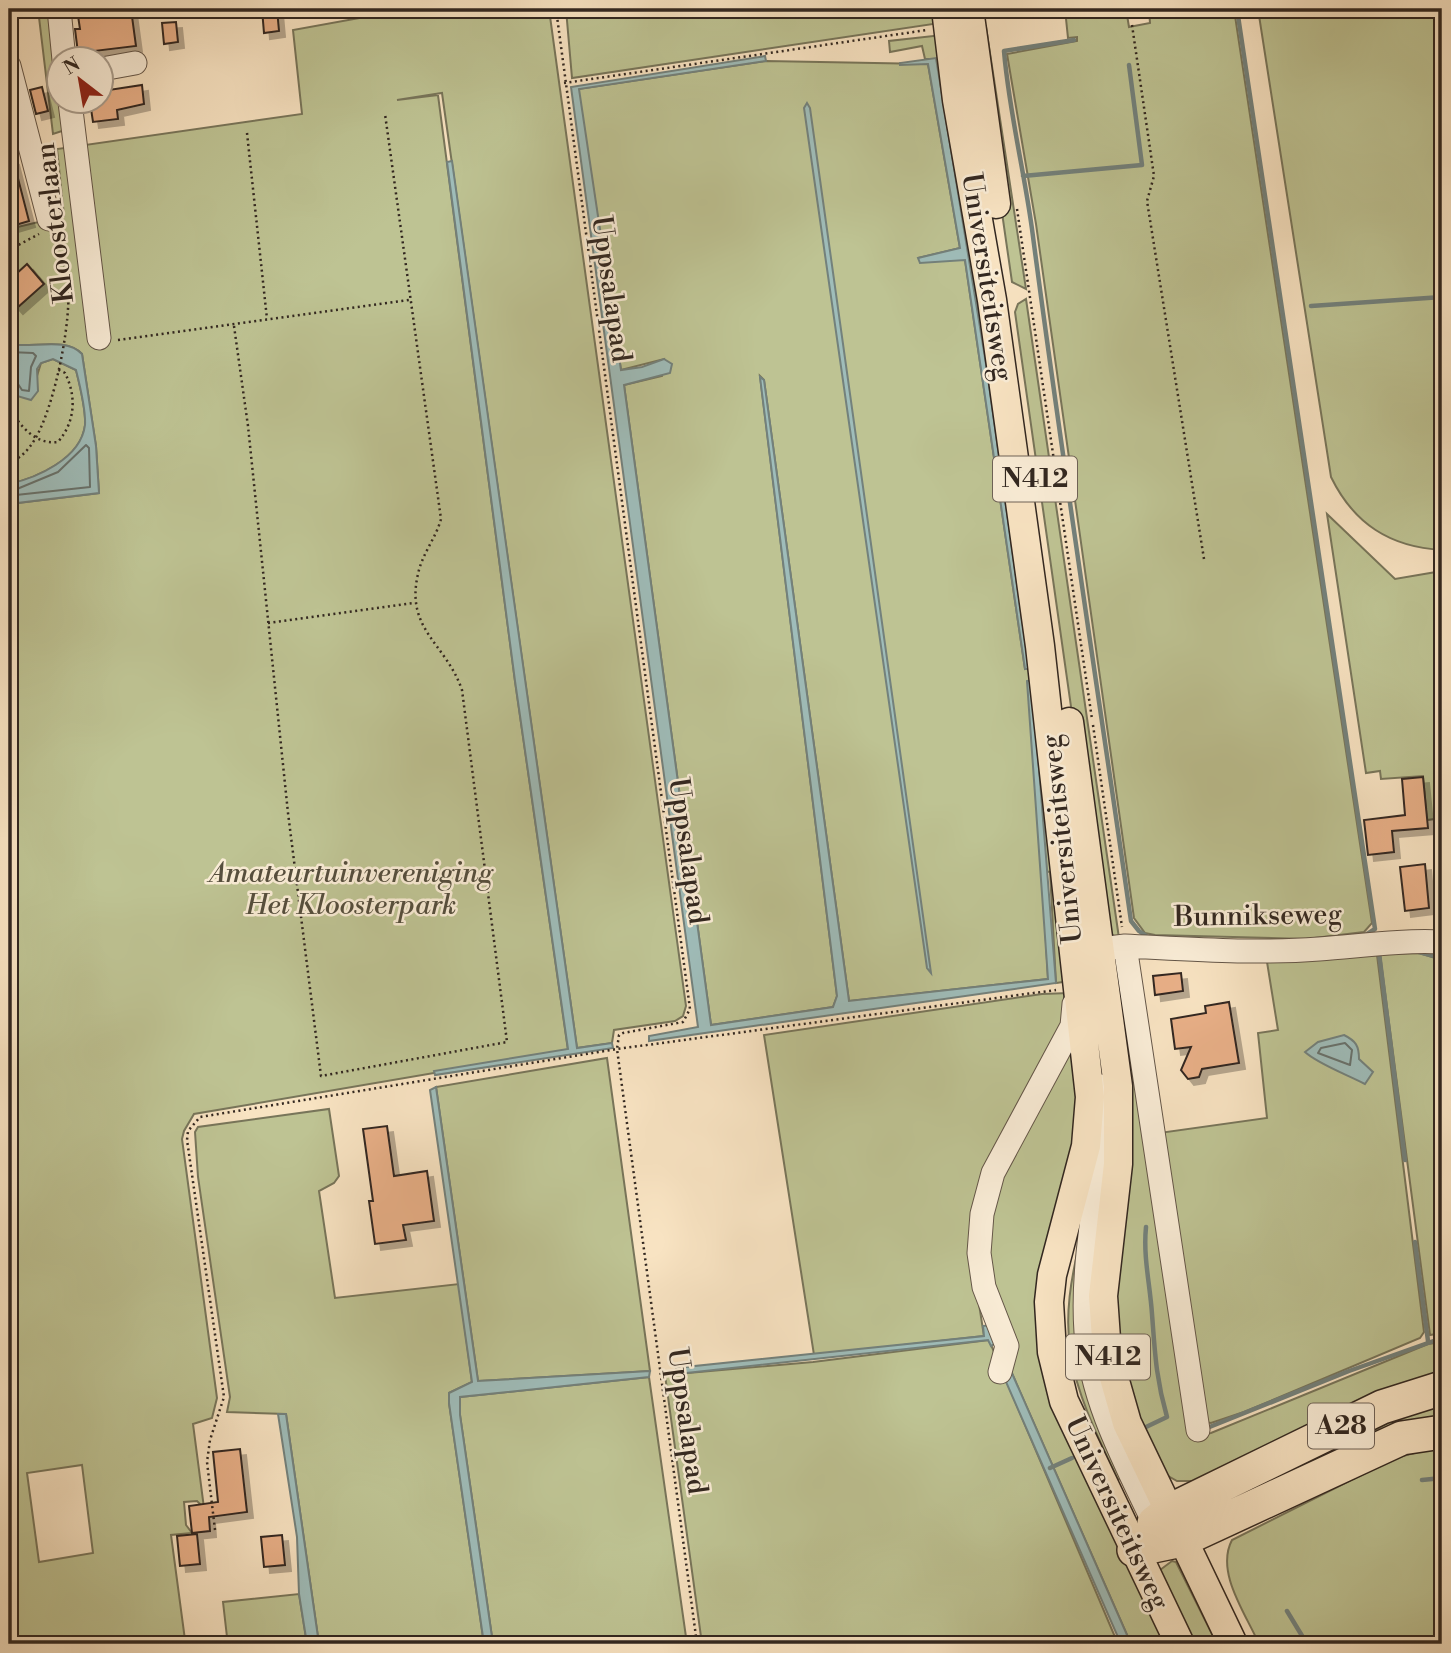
<svg xmlns="http://www.w3.org/2000/svg" width="1451" height="1653" viewBox="0 0 1451 1653" font-family="'Libre Bodoni',serif">
  <style>
    .green { fill: #bec393; stroke: #78755a; stroke-width: 2; fill-rule: evenodd }
    .water { fill: #9fbdba; stroke: #73817c; stroke-width: 2 }
    .lines { fill: none; stroke-linecap: round; stroke-linejoin: round }
    .shore { stroke: #68726d; stroke-width: 2 }
    .stream { stroke: #73817c; stroke-width: 4.5 }
    .building { fill: #e9b088; stroke: #322720; stroke-width: 2; filter: url(#shadow) }
    .minor-casing { stroke: #645648; stroke-width: 25 }
    .major-casing { stroke: #322720; stroke-width: 31 }
    .highway-casing { stroke: #322720; stroke-width: 36 }
    .path { stroke: #322720; stroke-width: 2.5; stroke-dasharray: 2 3.5; stroke-linecap: butt }
    .minor { stroke: #faedd7; stroke-width: 23 }
    .major { stroke: #f8e3c2; stroke-width: 28 }
    .highway { stroke: #f8e3c2; stroke-width: 33 }
    .labels { text-anchor: middle; dominant-baseline: central; stroke-width: 5; stroke-linejoin: round; paint-order: stroke }
    .shield { fill: #faedd7; stroke: #6e6257; stroke-width: 2 }
    .shield-label { font-size: 26px; font-weight: bold; fill: #322720 }
    .street-label { font-size: 28px; fill: #322720; stroke: #faedd7 }
    .park-label { font-size: 28px; font-style: italic; fill: #554e3d; stroke: #faedd7 }
  </style>
  <defs>
    <filter id="shadow"><feDropShadow dx="6" dy="6" stdDeviation="0" flood-color="#0004"/></filter>
  </defs>
  <rect width="100%" height="100%" fill="#f8e3c2"/>
  <filter id="stains"><feTurbulence type="fractalNoise" baseFrequency=".00286" numOctaves="4"/><feColorMatrix values="0 0 0 0 .2 0 0 0 0 .09 0 0 0 0 .02 0 0 0 .5 -.17"/></filter>
  <radialGradient id="worn" r=".72"><stop offset=".6" stop-color="#630" stop-opacity="0"/><stop offset="1" stop-color="#630" stop-opacity=".3"/></radialGradient>
  <path class="green" d="M38 9H50L65 130 53 134Z
    M409 9H549L686 1006 683 1016 675 1021 614 1030 612 1043 577 1048 442 93 397 100 438 95 515 681 568 1050 194 1114 184 1131 182 1139 217 1398 212 1418 193 1424 204 1508 197 1501 184 1502 186 1525 192 1533 171 1535 185 1640 227 1637 223 1602 299 1594 307 1644H9V504L99 493 96 446 82 354C66 336 30 349 9 344V229L64 216 57 149 302 114 293 30ZM82 1465 93 1553 39 1562 27 1473Z
    M566 9H939L940 23 572 78Z
    M1065 9H1126L1129 27 1150 23 1149 9H1234L1372 923 1364 932 1306 939 1155 935 1145 933 1134 918 1036 224 1007 54 1077 41V37L1068 38Z
    M1258 9H1442V550C1390 547 1354 524 1331 477Z
    M986 27 1026 289 1012 282 977 39 979 30Z
    M942 35 984 266 1070 981 1056 983 1050 872 1042 871 1048 979 849 1001 764 380 760 376 837 996 833 1007 711 1025 624 385 662 376 664 359 621 370 578 89 766 61 928 64 960 248 918 258 965 260 1025 669 1029 668 986 364 937 59H925L922 46 890 52 889 41Z
    M1026 299 1119 938 1112 935 1101 918 1015 312 1018 304Z
    M53 359 76 370C80 386 86 409 85 425 81 459 36 478 9 484V380L17 396 37 376 41 363Z
    M1327 514 1395 579 1442 571V818L1427 820 1423 776 1381 779 1380 771 1366 773Z
    M1419 953 1442 960V1333L1430 1335 1380 954Z
    M1377 955 1424 1332 1420 1338 1244 1412 1211 1423 1204 1422 1159 1133 1267 1118 1258 1033 1278 1030 1267 962Z
    M1116 960 1192 1436 1211 1433 1428 1344 1442 1342V1376L1195 1481H1177L1163 1473 1146 1440 1119 1353 1113 1295 1110 972Z
    M1069 993 1071 1005 971 1253 984 1336 814 1355 764 1035 1042 994Z
    M1071 1039 1079 1131 1037 1310 1165 1644H1131L1011 1371 986 1262 996 1189Z
    M607 1058 650 1371 478 1381 436 1087Z
    M329 1109 339 1176 334 1183 319 1191 335 1298 459 1284 472 1382 449 1393V1403L484 1644H319L286 1414 227 1412 230 1397 198 1177 195 1132 198 1127Z
    M1085 1223 1127 1476 1118 1480C1068 1375 1053 1337 1085 1223Z
    M989 1340 1118 1644H702L665 1375 813 1362Z
    M649 1377 687 1644H493L460 1415V1397Z
    M1442 1398V1422L1215 1515 1209 1506 1398 1414Z
    M1434 1448H1442V1644H1259C1246 1614 1215 1572 1232 1540L1395 1458Z
    M1172 1561 1176 1562 1217 1644H1189L1160 1570Z"/>
  <path class="water" d="M765 56 766 61 579 89 621 370 642 367 664 359 672 364 670 373 624 385 711 1025 833 1007 837 996 760 377 764 380 849 1001 1048 979 1027 681 1032 680 1056 983 649 1041V1036L698 1027 571 87Z
    M936 58 986 364 1029 669H1025L965 260 920 263 918 258 960 248 928 64 900 65V63Z
    M807 103 810 108 931 973 927 968 804 108Z
    M452 161 577 1048 612 1043 613 1048 435 1075 434 1071 568 1049 515 681 447 162Z
    M9 344C30 349 66 336 82 354L96 446 99 493 9 504V484C36 478 81 459 85 425 86 409 80 386 76 370L53 359 41 363 37 369 38 391 31 400 17 396 9 380Z
    M1344 1035C1356 1041 1359 1046 1359 1059L1373 1072 1365 1084C1348 1075 1318 1064 1305 1052L1318 1042Z
    M436 1087 478 1381 650 1371 649 1377 460 1397V1415L493 1644H484L449 1403V1393L472 1382 430 1090Z
    M990 1325 997 1342 991 1346 988 1340 677 1374 676 1368 984 1336 983 1326Z
    M1011 1371 1131 1644H1121L1003 1375Z
    M278 1414H286L319 1644H307L299 1594 297 1537Z"/>
  <g class="lines">
    <path class="shore" d="M9 352 33 353 36 356 31 367 29 391 22 390 16 381 9 379
      M86 445 89 448 90 487 16 495 17 489 58 472Z
      M1345 1043 1352 1050 1350 1065 1318 1053 1321 1048Z"/>
    <path class="stream" d="M1237 9 1375 929 1364 936
      M1074 40 1004 51C1009 111 1024 170 1032 229 1062 460 1098 690 1131 921L1139 931 1149 938
      M1023 176 1142 165 1129 65
      M1311 306 1442 297
      M1419 952 1442 958
      M1379 953 1405 1160
      M1146 1227C1143 1257 1150 1284 1152 1314 1155 1353 1156 1379 1167 1417L1146 1427
      M1415 1242 1428 1341
      M1207 1428 1349 1371 1442 1338
      M1050 1468 1072 1458
      M1422 1480 1442 1478
      M1287 1611 1307 1644"/>
  </g>
  <path class="building" d="M77 9H131L136 46 78 53 75 29H80Z
    M262 9H277L279 31 264 33Z
    M176 22 178 42 164 44 162 23Z
    M142 85 144 104 117 110 118 119 93 122 90 102H102V91Z
    M42 87 48 111 36 114 30 90Z
    M13 159 29 221 9 227V160Z
    M27 264 44 284 17 308 9 299V267L15 275Z
    M1423 777 1428 828 1392 831 1394 852 1368 855 1364 820 1405 815 1402 779Z
    M1425 864 1429 908 1405 911 1400 867Z
    M1181 973 1183 991 1155 995 1153 976Z
    M1229 1002 1239 1063 1202 1069 1199 1077 1188 1079 1181 1070 1191 1047 1175 1049 1171 1019 1206 1013 1205 1006Z
    M387 1126 394 1176 427 1171 434 1221 403 1225 406 1240 375 1244 369 1201H373L363 1129Z
    M240 1449 247 1512 209 1517 210 1531 192 1533 189 1506 218 1502 213 1452Z
    M197 1534 200 1564 180 1566 177 1536Z
    M282 1535 285 1565 264 1567 261 1537Z"/>
  <g class="lines">
    <g class="minor-casing">
      <path id="minor" d="M59 9 64 60
        M9 66 49 219
        M102 69 135 63
        M70 102 99 338
        M1125 946 1198 1430
        M1109 948 1125 946C1189 949 1255 954 1319 949 1361 946 1400 940 1442 942
        M1101 1086C1106 1169 1080 1249 1086 1332 1091 1400 1125 1462 1154 1523L1164 1529
        M1000 1372 1007 1346 984 1287 979 1253 982 1214 993 1173 1072 1026 1074 1004"/>
    </g>
    <g class="major-casing">
      <path id="major" d="M946 9 957 100 992 300 1040 646 1090 1097 1086 1146 1052 1275 1049 1302 1052 1352 1064 1401 1180 1644
        M969 9 996 204
        M1069 722 1118 1086V1164L1103 1296 1107 1353 1127 1423 1233 1644"/>
    </g>
    <g class="highway-casing">
      <path id="highway" d="M1154 1523 1169 1511 1382 1407 1442 1388
        M1134 1550 1182 1540 1402 1438 1442 1432"/>
    </g>
    <path class="path" d="M556 9 690 1009 683 1022 623 1033 619 1035 617 1049 697 1644
      M1132 25 1154 176 1147 201 1204 559
      M564 83 927 30
      M247 133 267 319
      M1017 209 1092 719
      M9 250 39 234
      M234 326 248 426 288 813 321 1076 507 1042 462 690C446 643 405 630 418 574 422 554 436 538 441 519L385 114
      M118 340 409 300
      M9 407C19 425 35 445 58 442 75 422 77 397 65 373L57 369
      M9 464C21 457 28 451 35 439 55 406 74 313 67 276 64 262 58 248 54 235
      M268 623 413 603
      M1093 725 1122 927
      M215 1530 207 1462 210 1440 224 1397 187 1140 188 1131 200 1117 617 1049 1056 990"/>
    <use href="#minor" class="minor"/>
    <use href="#major" class="major"/>
    <use href="#highway" class="highway"/>
  </g>
  <g class="labels">
    <g class="shield">
      <rect x="993" y="456.5" width="84" height="45" rx="5"/>
      <rect x="1066" y="1334.5" width="84" height="45" rx="5"/>
      <rect x="1308" y="1403.5" width="66" height="45" rx="5"/>
    </g>
    <g class="shield-label">
      <text x="1035" y="479">N412</text>
      <text x="1108" y="1357">N412</text>
      <text x="1341" y="1426">A28</text>
    </g>
    <g class="street-label">
      <text transform="translate(55 223) rotate(-97)">Kloosterlaan</text>
      <text transform="translate(987 277) rotate(81)">Universiteitsweg</text>
      <text transform="translate(611 289) rotate(82)">Uppsalapad</text>
      <text transform="translate(1062 839) rotate(-96)">Universiteitsweg</text>
      <text transform="translate(688 851) rotate(82)">Uppsalapad</text>
      <text transform="translate(1258 916) rotate(-1)">Bunnikseweg</text>
      <text transform="translate(687 1421) rotate(82)">Uppsalapad</text>
      <text transform="translate(1117 1513) rotate(65)">Universiteitsweg</text>
    </g>
    <g class="park-label">
      <text x="351" y="873">Amateurtuinvereniging<tspan x="351" dy="32">Het Kloosterpark</tspan></text>
    </g>
  </g>
  <rect width="1451" height="1653" fill="none" stroke="#f8e3c2" stroke-width="35"/>
  <rect x="10" y="10" width="1430" height="1632" fill="none" stroke="#322720" stroke-width="3.5"/>
  <rect x="18" y="18" width="1416" height="1618" fill="none" stroke="#322720" stroke-width="2"/>
  <g transform="translate(80 80) rotate(329)"><circle r="33" fill="#faedd7" stroke="#aa9e8e" stroke-width="2"/>
  <path d="M0-5L12 26L0 18L-12 26Z" fill="#8f2418"/>
  <text y="-10" font-size="19" font-weight="bold" text-anchor="middle" fill="#322720">N</text>
  </g>
  <rect width="100%" height="100%" filter="url(#stains)"/>
  <rect width="100%" height="100%" fill="url(#worn)"/>
</svg>
